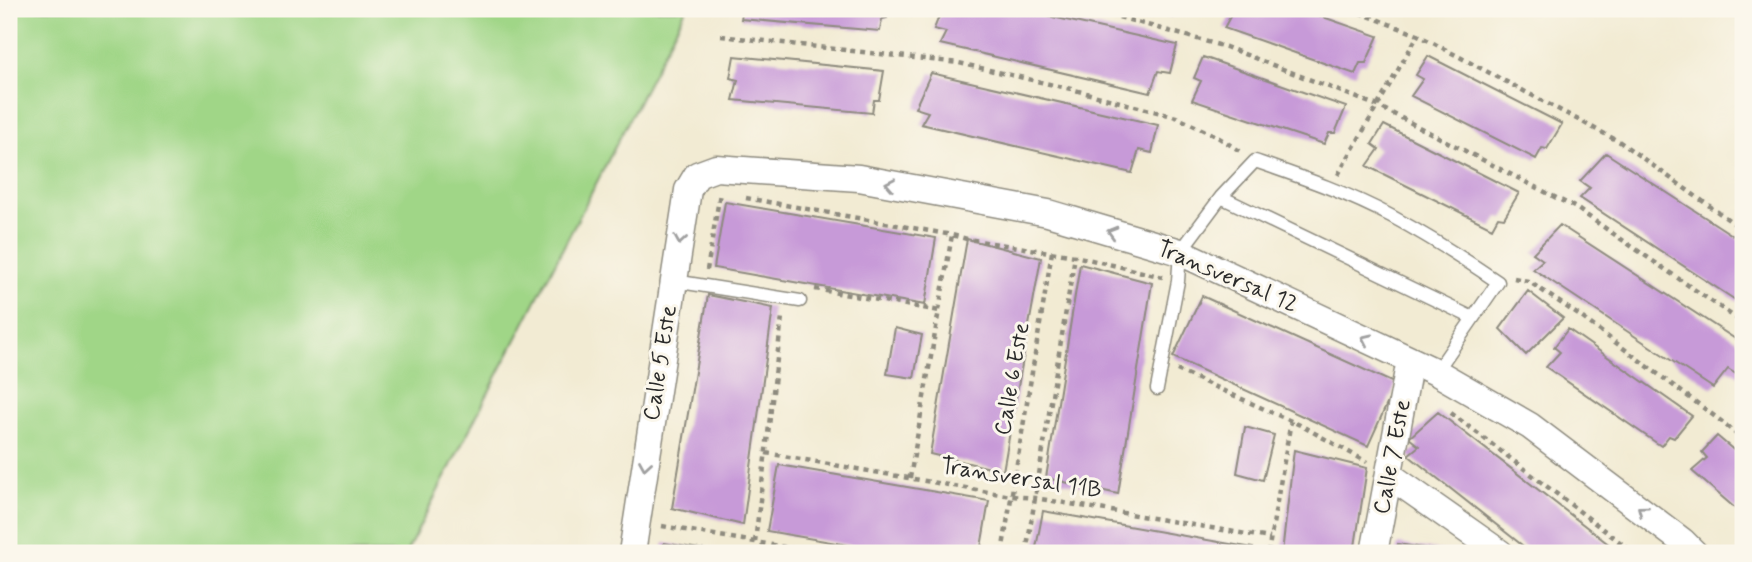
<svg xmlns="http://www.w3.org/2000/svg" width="1752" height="562" viewBox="0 0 1752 562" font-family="Mynerve,sans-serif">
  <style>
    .green { fill: #a0d687; stroke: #668059; stroke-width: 2 }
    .building { fill: #c79ad8 }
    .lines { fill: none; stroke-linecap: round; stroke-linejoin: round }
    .service-casing { stroke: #8e8b7f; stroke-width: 15 }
    .minor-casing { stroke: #8e8b7f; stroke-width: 29 }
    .path { stroke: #8e8b7f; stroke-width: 4.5; stroke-dasharray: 5 5; stroke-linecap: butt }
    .service { stroke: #fff; stroke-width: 12 }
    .minor { stroke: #fff; stroke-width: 26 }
    .oneway { stroke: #a0a0a0 }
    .labels { text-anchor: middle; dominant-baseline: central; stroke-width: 6; stroke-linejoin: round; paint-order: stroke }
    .street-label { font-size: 23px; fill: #2b2b2b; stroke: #fbf7ec }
  </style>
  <rect width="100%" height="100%" fill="#fbf7ec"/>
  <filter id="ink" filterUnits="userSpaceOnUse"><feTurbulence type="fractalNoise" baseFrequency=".0143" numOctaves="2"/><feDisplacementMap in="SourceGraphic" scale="14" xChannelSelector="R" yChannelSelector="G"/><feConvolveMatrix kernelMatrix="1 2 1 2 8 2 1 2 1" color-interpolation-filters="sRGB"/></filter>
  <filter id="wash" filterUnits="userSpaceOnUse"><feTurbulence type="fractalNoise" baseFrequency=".00686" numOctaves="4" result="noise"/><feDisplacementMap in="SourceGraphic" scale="28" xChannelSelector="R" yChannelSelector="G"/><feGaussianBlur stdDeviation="1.57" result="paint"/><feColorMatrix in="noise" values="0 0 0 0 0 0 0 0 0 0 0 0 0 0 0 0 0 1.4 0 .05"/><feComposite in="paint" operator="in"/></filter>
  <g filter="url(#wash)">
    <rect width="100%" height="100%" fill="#f2ebd3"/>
    <path class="green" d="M9 9H686L406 553H9Z"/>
    <g id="blocks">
      <path class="building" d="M743 9H889L887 18 882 19 880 31 741 19Z
        M942 9H1017L1177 45 1170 73 1158 71 1150 93 940 44 946 32 934 29Z
        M1140 9H1175L1173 17Z
        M1234 9H1300L1378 36 1366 63H1360L1355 74 1224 28Z
        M734 56 884 71 879 100H874L872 113 733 100 738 80 730 78Z
        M1428 56 1562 124 1547 149 1542 148 1536 159 1411 96 1423 79 1416 75Z
        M1203 57 1346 107 1335 133H1329L1324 144 1192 100 1201 81 1194 78Z
        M931 73 1158 125 1152 153 1139 150 1132 173 921 124 928 112 915 108Z
        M1384 125 1519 193 1504 218 1498 217 1492 228 1367 166 1379 149 1372 144Z
        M1606 153 1743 242V305L1580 198 1590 188 1580 181Z
        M725 202 936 238 925 305 714 268Z
        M1560 225 1743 344V370L1739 376 1728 369 1713 388 1533 269 1543 260 1533 253Z
        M967 239 1041 258 1003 471 930 454Z
        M1080 264 1152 283 1118 494 1046 478Z
        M1528 291 1563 318 1526 355 1500 329Z
        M708 295 773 308 743 525 672 508Z
        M1202 296 1396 384 1368 446 1173 357Z
        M895 328 922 335 914 378 887 374Z
        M1568 329 1692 416 1674 438 1669 436 1661 446 1546 367 1560 352 1554 347Z
        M1438 412 1620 553H1532L1408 455 1419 446 1409 438Z
        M1245 427 1274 435 1263 480 1237 473Z
        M1717 436 1743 458V515L1692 471 1707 458 1702 452Z
        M1294 450 1367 468 1354 553H1282Z
        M779 465 989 501 980 553H894L767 531Z
        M1043 511 1253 548 1252 553H1035Z
        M664 543 717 552V553H662Z
        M1398 544 1450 552V553H1396Z"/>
    </g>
  </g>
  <g filter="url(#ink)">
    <use href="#blocks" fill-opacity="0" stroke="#8e8b7f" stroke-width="2"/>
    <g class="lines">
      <g class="service-casing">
        <path id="service" d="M1221 197 1473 318
          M674 281 800 301
          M1157 389 1178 281 1180 252 1221 197 1255 161C1301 177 1348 193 1391 216 1428 236 1463 258 1498 282L1436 372"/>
      </g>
      <g class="minor-casing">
        <path id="minor" d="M1389 475 1500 553
          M632 553 688 190 697 175 716 168 859 178 1048 213 1180 252 1436 372 1530 426 1682 541 1694 553
          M1374 553 1410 360"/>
      </g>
      <path class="path" d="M1090 9 1226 47 1378 106 1576 208 1743 323
        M1350 9 1418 35 1620 142 1743 230
        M721 36 959 63 1071 89 1176 117 1216 136 1240 151
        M1338 175 1418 35
        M746 198 952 235 967 239 1075 256 1163 277
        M707 270 720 193
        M1514 278 1528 281 1580 316 1721 421 1743 440
        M815 289 940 311
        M1177 370 1300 425 1367 462
        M1451 413 1634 553
        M766 453 1011 496 1035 498 1270 538
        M910 478 952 235
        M662 526 819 553
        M755 542 782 317
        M1002 553 1052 252
        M1026 553 1075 256
        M1268 553 1291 421"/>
      <use href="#service" class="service"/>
      <use href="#minor" class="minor"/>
    </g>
    <defs><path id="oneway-chevron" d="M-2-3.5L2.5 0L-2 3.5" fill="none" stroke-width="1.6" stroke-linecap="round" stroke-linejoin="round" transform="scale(1.75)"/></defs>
    <g class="oneway">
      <use href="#oneway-chevron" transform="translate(890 184) rotate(-169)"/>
      <use href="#oneway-chevron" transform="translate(1112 232) rotate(-164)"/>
      <use href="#oneway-chevron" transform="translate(680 240) rotate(99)"/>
      <use href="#oneway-chevron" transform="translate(1366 339) rotate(-155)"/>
      <use href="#oneway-chevron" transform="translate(645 465) rotate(99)"/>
      <use href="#oneway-chevron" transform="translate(1642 510) rotate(-143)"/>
    </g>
  </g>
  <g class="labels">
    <g class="street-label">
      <text transform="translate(1227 277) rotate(23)">Transversal 12</text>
      <text transform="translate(661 363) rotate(-81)">Calle 5 Este</text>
      <text transform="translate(1013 379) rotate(-80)">Calle 6 Este</text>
      <text transform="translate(1393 457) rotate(-79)">Calle 7 Este</text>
      <text transform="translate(1021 479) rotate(9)">Transversal 11B</text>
    </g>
  </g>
  <rect width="1752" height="562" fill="none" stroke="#fbf7ec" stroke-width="35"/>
</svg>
